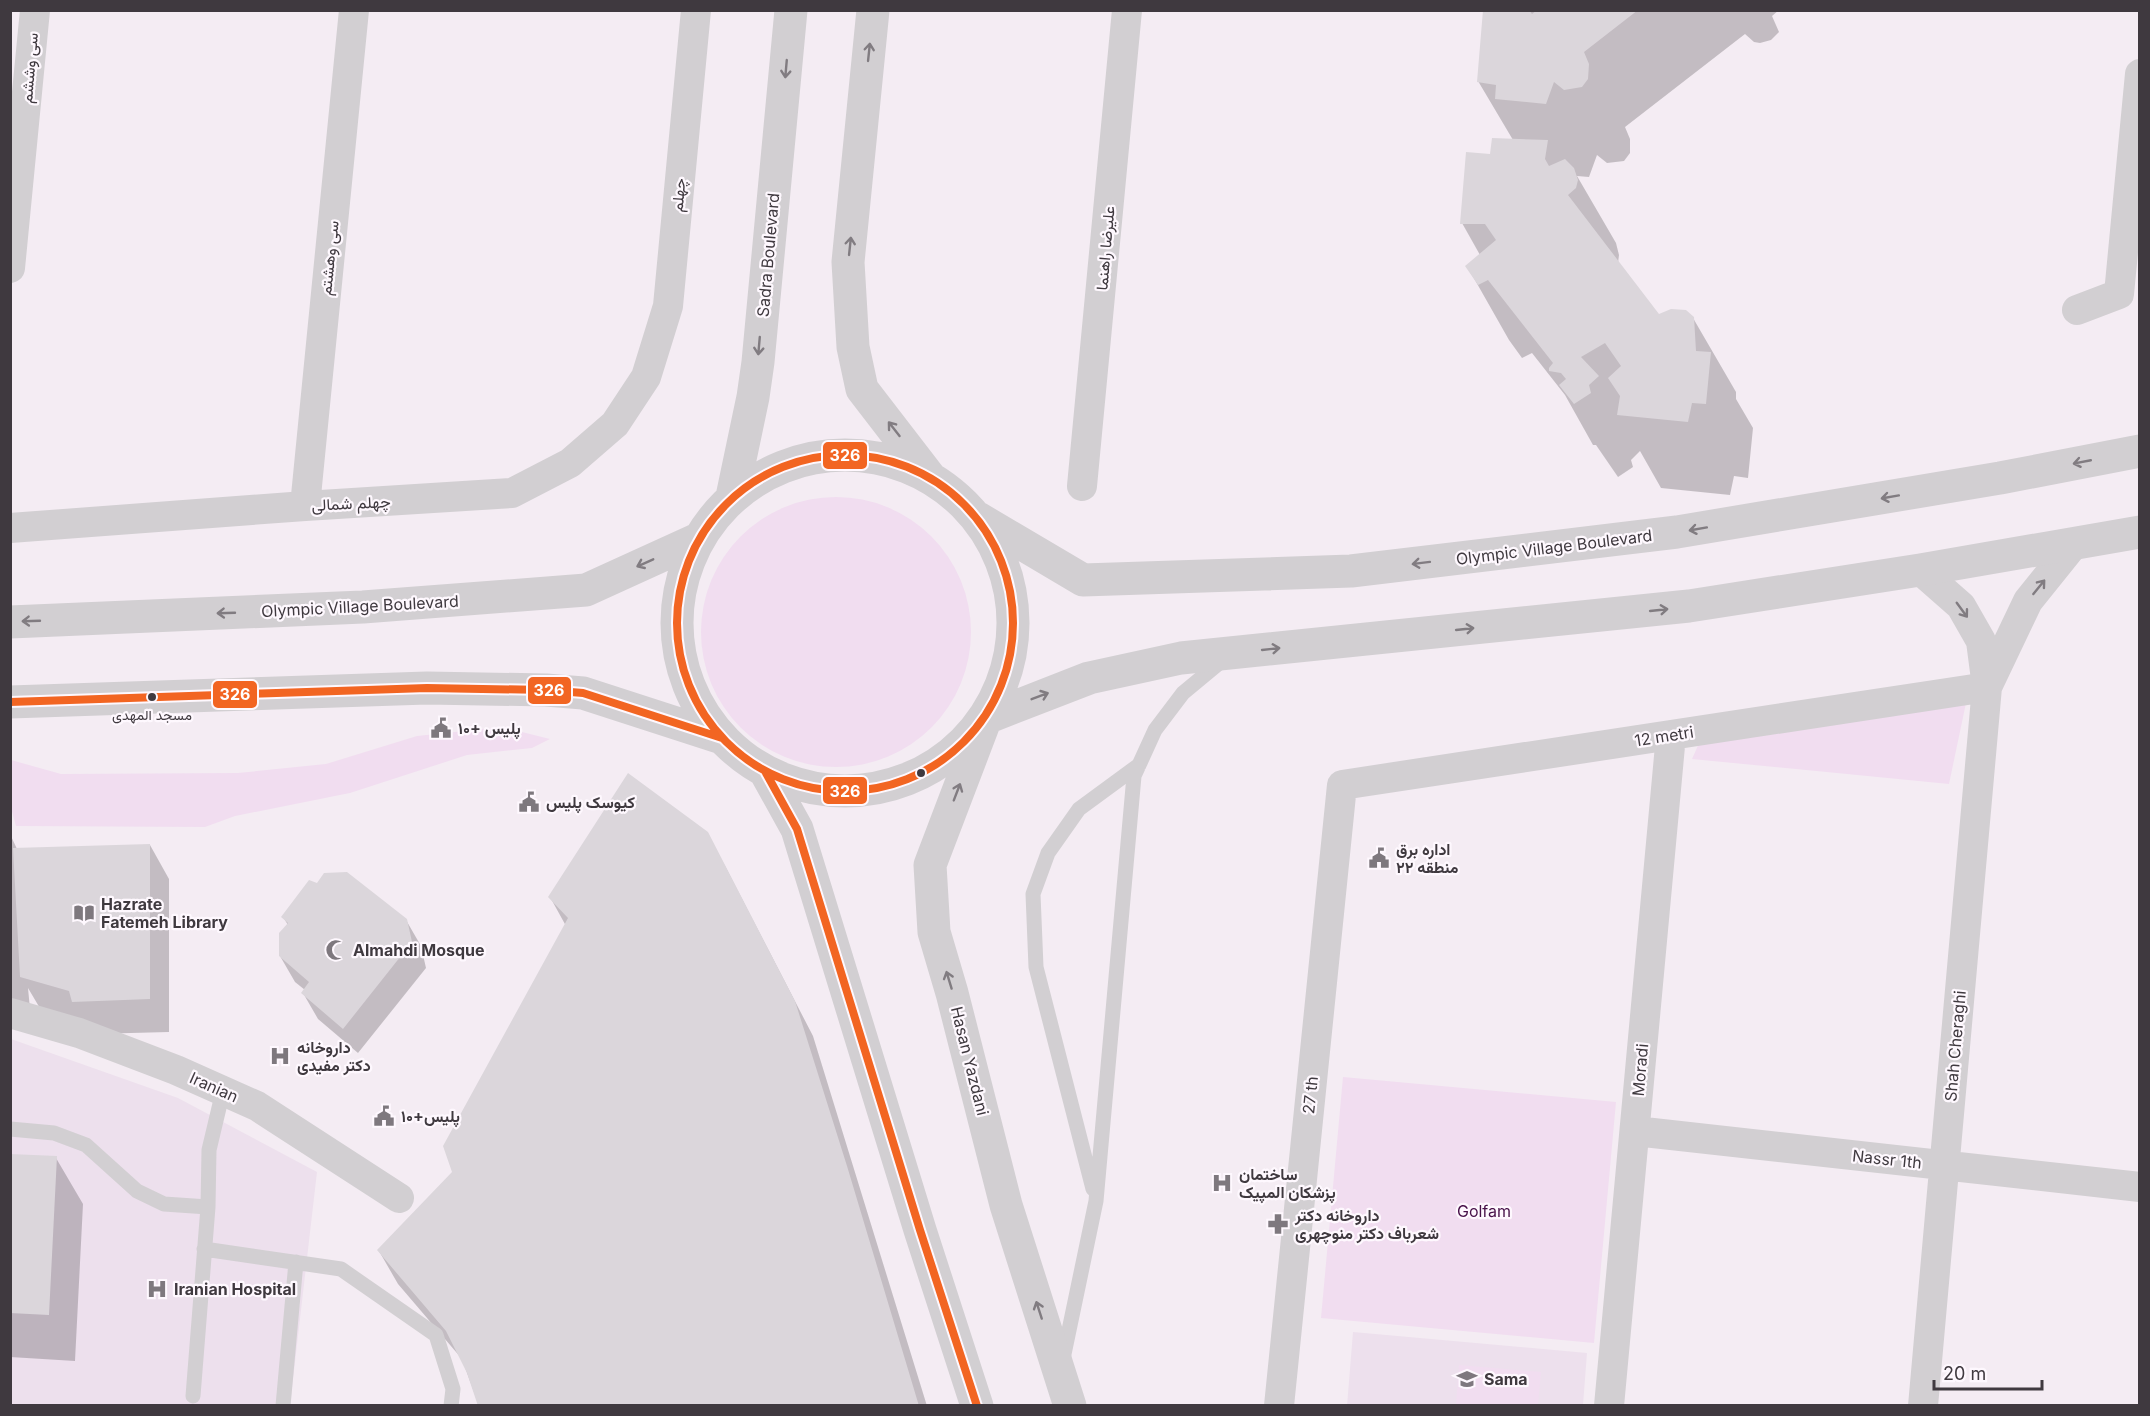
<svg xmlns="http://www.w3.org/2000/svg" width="2150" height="1416" viewBox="0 0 2150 1416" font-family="Inter,Vazirmatn,sans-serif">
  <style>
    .built { fill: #ede0ed }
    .green { fill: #f1ddf0 }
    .shadow { fill: #0003 }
    .building { fill: #dbd6db }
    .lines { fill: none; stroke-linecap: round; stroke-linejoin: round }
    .lane { stroke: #d2cfd2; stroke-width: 15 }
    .street { stroke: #d2cfd2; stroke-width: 30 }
    .secondary { stroke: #d2cfd2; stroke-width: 33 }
    .bus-1-casing { stroke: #fef8fe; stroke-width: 12 }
    .bus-1 { stroke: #f26522; stroke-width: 8 }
    .oneway { stroke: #817c81 }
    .bus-dot { fill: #3f393f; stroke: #fef8fe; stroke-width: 2 }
    .labels { text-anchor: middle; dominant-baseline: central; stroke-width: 4.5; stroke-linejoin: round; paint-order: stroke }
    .bus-label { font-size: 14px; fill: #3f393f; stroke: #fef8fe }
    .street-label { font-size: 16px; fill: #3f393f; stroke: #fef8fe }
    .poi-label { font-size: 16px; font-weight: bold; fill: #3f393f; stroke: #fef8fe; text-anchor: start }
    .park-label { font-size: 16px; fill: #471048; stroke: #fef8fe }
    .line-badge { stroke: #fef8fe; stroke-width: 2 }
    .badge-label { font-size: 16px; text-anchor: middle; font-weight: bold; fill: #fff }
  </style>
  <rect width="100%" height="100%" fill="#f4ecf3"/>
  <path class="built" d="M11 1039 178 1098 317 1172 290 1405 11 1406Z
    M1353 1332 1587 1353 1583 1405 1347 1406Z"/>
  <path class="green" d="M701 632a135 135 0 1 1 270 0a135 135 0 1 1-270 0Z
    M1966 703 1949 784 1692 759 1700 741Z
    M502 727 550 739 532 748 467 755 350 793 235 816 205 827 16 826 11 808V760L61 774 238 773 326 764 417 736Z
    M1343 1077 1616 1102 1594 1343 1321 1318Z
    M1459 1365 1541 1372 1538 1405H1456Z"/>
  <path class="shadow" d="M1508 10H1779L1772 16 1779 32 1771 40 1760 43 1754 42 1745 34 1625 127 1630 139V153L1624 161 1607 163 1597 155 1589 177 1577 176 1616 243 1619 255 1618 263 1659 316 1693 318 1736 392V399L1753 428 1748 478 1734 476 1730 495 1661 488 1640 451 1631 460 1633 467 1618 477 1596 445H1593L1565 395 1532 353 1522 358 1509 340 1467 266 1480 255 1462 223 1491 155 1513 140 1478 81 1503 14Z
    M707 833 726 868 813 1036 927 1406H479L462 1359 398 1284 379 1251 454 1172 566 926 550 897Z
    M10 834 17 849 150 845 169 879V1032L93 1034 41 1010 28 988 30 1009 10 1004Z
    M283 917 406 920 421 946 426 968 358 1053 318 1019 303 993 305 990 295 982 280 956 288 925Z
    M10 1155 56 1158 83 1204 75 1361 10 1357Z"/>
  <path class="building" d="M1483 10 1502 12 1505 10H1529L1532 14 1537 10H1638L1584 52 1589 64 1588 79 1582 87 1564 90 1554 82 1546 104 1495 99 1496 85 1477 82Z
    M1492 138 1548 140 1545 159 1549 166 1565 159 1574 168 1578 180 1576 188 1568 195 1659 314 1671 309 1686 310 1694 317 1696 351 1711 352 1706 404 1692 403 1688 422 1617 415 1620 396 1608 378 1621 366 1605 343 1581 357 1599 376 1589 385 1591 393 1574 404 1559 385 1566 379 1561 373 1549 371V368L1553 363 1488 280 1478 285 1465 266 1496 240 1485 224H1460L1466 152 1490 154Z
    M628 773 708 832 795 1001 847 1166 919 1406H478L467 1373 446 1331 377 1250 452 1172 443 1146 568 918 548 897Z
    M150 844V999L72 1002 69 991 20 977 13 848Z
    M347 872 407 919 412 942 343 1029 301 993 309 982 279 956V933L288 923 281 917 309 880 317 883 324 873Z
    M10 1154 57 1156 49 1315 10 1313Z"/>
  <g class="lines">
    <path class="lane" d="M10 1129 54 1133 86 1145 137 1191 164 1204 208 1207
      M1093 1189 1036 967 1033 894 1048 853 1079 809 1139 765
      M204 1249 341 1269 436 1335 453 1389 451 1406
      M1063 1359 1096 1201 1134 776 1155 730 1183 693 1224 659
      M193 1396 208 1207 209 1150 223 1091
      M283 1406 296 1262"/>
    <path class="street" d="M10 268 35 10
      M2077 310 2119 294 2140 74
      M1082 486 1127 10
      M305 506 354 10
      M10 528 305 506 512 493 570 463 615 424 646 377 668 306 696 10
      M1920 570 1961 606 1981 641 1987 687 2028 601 2073 545
      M10 1013 79 1033 176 1070 257 1106 399 1198
      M1635 1131 2140 1187
      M1279 1406 1342 785 1987 687 1923 1406
      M1609 1406 1671 735"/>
    <path class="secondary" d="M873 10 848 262 853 347 862 389 929 476
      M677 623a168 168 0 1 1 336 0a168 168 0 1 1-336 0Z
      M732 497 753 397 758 362 791 10
      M978 518 1083 580 1351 571 1677 532 2000 478 2140 451
      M10 622 363 607 586 590 698 539
      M10 702 427 688 546 690 583 693 722 738
      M766 773 797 829 920 1230 977 1406
      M1070 1406 1006 1205 952 993 934 932 930 865 986 718 1089 678 1181 658 1689 606 1920 570 2140 532"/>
    <g class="bus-1-casing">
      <path id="bus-1" d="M677 623a168 168 0 1 1 336 0a168 168 0 1 1-336 0Z
        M10 702 427 688 546 690 583 693 722 738
        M766 773 797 829 920 1230 977 1406"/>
    </g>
    <use href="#bus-1" class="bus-1"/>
  </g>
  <defs><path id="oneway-shaft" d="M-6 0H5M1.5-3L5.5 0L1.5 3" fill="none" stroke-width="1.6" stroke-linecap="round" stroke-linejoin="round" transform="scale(1.5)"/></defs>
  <g class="oneway">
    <use href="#oneway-shaft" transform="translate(869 52) rotate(-84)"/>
    <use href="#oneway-shaft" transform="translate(786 69) rotate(95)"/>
    <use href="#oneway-shaft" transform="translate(850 246) rotate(-84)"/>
    <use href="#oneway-shaft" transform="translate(759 346) rotate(95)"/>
    <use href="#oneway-shaft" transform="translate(894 429) rotate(-128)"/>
    <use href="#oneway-shaft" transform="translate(2082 462) rotate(169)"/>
    <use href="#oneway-shaft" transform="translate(1890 497) rotate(170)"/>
    <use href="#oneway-shaft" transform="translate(1698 529) rotate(170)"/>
    <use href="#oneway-shaft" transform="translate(645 563) rotate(156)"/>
    <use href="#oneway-shaft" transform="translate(1421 563) rotate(173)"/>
    <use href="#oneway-shaft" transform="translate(2039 587) rotate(-51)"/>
    <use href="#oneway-shaft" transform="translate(1659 610) rotate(-6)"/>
    <use href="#oneway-shaft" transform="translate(1962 610) rotate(54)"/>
    <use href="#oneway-shaft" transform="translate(226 613) rotate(178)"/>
    <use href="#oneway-shaft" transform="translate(31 621) rotate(178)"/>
    <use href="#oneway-shaft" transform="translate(1465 629) rotate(-6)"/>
    <use href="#oneway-shaft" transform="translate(1271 649) rotate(-6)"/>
    <use href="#oneway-shaft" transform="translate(1040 696) rotate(-21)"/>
    <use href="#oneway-shaft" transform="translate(957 792) rotate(-69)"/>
    <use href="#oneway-shaft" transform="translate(949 980) rotate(-107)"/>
    <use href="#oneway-shaft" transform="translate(1039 1310) rotate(-108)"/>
  </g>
  <defs>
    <g id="civic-bare" transform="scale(1.62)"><path d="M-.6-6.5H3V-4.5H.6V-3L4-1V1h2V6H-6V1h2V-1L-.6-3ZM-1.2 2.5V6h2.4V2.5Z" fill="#7e787e" stroke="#fef8fe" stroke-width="2.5" paint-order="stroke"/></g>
    <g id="library-bare" transform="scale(1.62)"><path d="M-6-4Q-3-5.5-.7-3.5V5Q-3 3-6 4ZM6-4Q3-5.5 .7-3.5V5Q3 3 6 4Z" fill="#7e787e" stroke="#fef8fe" stroke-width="2.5" paint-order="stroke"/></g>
    <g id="mosque-bare" transform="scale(1.62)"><path d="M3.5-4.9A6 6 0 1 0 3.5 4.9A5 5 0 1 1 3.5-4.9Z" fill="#7e787e" stroke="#fef8fe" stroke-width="2.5" paint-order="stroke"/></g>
    <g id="hospital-bare" transform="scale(1.62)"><path d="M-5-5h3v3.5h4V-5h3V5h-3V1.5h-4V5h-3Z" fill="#7e787e" stroke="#fef8fe" stroke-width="2.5" paint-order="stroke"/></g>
    <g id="pharmacy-bare" transform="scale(1.62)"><path d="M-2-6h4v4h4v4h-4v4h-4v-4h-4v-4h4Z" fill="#7e787e" stroke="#fef8fe" stroke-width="2.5" paint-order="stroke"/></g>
    <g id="school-bare" transform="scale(1.62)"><path d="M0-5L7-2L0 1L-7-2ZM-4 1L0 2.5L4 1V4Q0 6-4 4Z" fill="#7e787e" stroke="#fef8fe" stroke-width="2.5" paint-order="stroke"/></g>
  </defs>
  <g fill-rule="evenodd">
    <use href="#civic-bare" x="441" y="728"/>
    <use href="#civic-bare" x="529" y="802"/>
    <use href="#civic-bare" x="1379" y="858"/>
    <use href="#library-bare" x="84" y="913"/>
    <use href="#mosque-bare" x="336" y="950"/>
    <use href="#hospital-bare" x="280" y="1056"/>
    <use href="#civic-bare" x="384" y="1116"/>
    <use href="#hospital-bare" x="1222" y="1183"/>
    <use href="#pharmacy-bare" x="1278" y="1224"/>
    <use href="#hospital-bare" x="157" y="1289"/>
    <use href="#school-bare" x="1467" y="1379"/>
  </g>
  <g class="bus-dot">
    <circle cx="152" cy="697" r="5"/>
    <circle cx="921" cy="773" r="5"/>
  </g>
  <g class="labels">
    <g class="bus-label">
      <text x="152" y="714">مسجد المهدی</text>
    </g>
    <g class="street-label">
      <text transform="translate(29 68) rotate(-85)">سی وششم</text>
      <text transform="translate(678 195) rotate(-85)">چهلم</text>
      <text transform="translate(1105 248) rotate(-85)">علیرضا راهنما</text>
      <text transform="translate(768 255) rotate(-85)">Sadra Boulevard</text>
      <text transform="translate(329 258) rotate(-84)">سی وهشتم</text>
      <text transform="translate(351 503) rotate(-3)">چهلم شمالی</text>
      <text transform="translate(1554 547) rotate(-7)">Olympic Village Boulevard</text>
      <text transform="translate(360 606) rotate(-3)">Olympic Village Boulevard</text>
      <text transform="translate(1664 736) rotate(-9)">12 metri</text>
      <text transform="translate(1955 1046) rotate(-85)">Shah Cheraghi</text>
      <text transform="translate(970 1061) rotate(76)">Hasan Yazdani</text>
      <text transform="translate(1640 1070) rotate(-85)">Moradi</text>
      <text transform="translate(214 1087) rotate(24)">Iranian</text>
      <text transform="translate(1310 1095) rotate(-84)">27 th</text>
      <text transform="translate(1887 1159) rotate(6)">Nassr 1th</text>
    </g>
    <g class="poi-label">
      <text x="458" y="728">پلیس +۱۰</text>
      <text x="546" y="802">کیوسک پلیس</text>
      <text x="1396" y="849">اداره برق<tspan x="1396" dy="18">منطقه ۲۲</tspan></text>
      <text x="101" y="904">Hazrate<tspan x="101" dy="18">Fatemeh Library</tspan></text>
      <text x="353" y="950">Almahdi Mosque</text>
      <text x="297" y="1047">داروخانه<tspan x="297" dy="18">دکتر مفیدی</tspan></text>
      <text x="401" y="1116">پلیس+۱۰</text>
      <text x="1239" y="1174">ساختمان<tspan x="1239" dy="18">پزشکان المپیک</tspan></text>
      <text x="1295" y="1215">داروخانه دکتر<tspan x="1295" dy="18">شعرباف دکتر منوچهری</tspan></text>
      <text x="174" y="1289">Iranian Hospital</text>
      <text x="1484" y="1379">Sama</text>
    </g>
    <g class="park-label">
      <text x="1484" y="1211">Golfam</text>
    </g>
  </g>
  <g class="line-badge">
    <rect x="822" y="441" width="46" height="29" rx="6" fill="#f26522"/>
    <rect x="527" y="676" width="45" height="29" rx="6" fill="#f26522"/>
    <rect x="212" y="680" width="46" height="29" rx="6" fill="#f26522"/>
    <rect x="822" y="776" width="46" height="29" rx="6" fill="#f26522"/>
  </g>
  <g class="badge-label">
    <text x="845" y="461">326</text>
    <text x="549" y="696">326</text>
    <text x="235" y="700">326</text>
    <text x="845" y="797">326</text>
  </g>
  <rect width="2150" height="1416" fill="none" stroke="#3f393f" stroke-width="24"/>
  <path d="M1934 1380v9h108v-9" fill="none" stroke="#3f393f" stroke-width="3"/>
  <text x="1943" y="1380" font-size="18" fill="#3f393f" stroke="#fef8fe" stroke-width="4.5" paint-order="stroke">20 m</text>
</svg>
